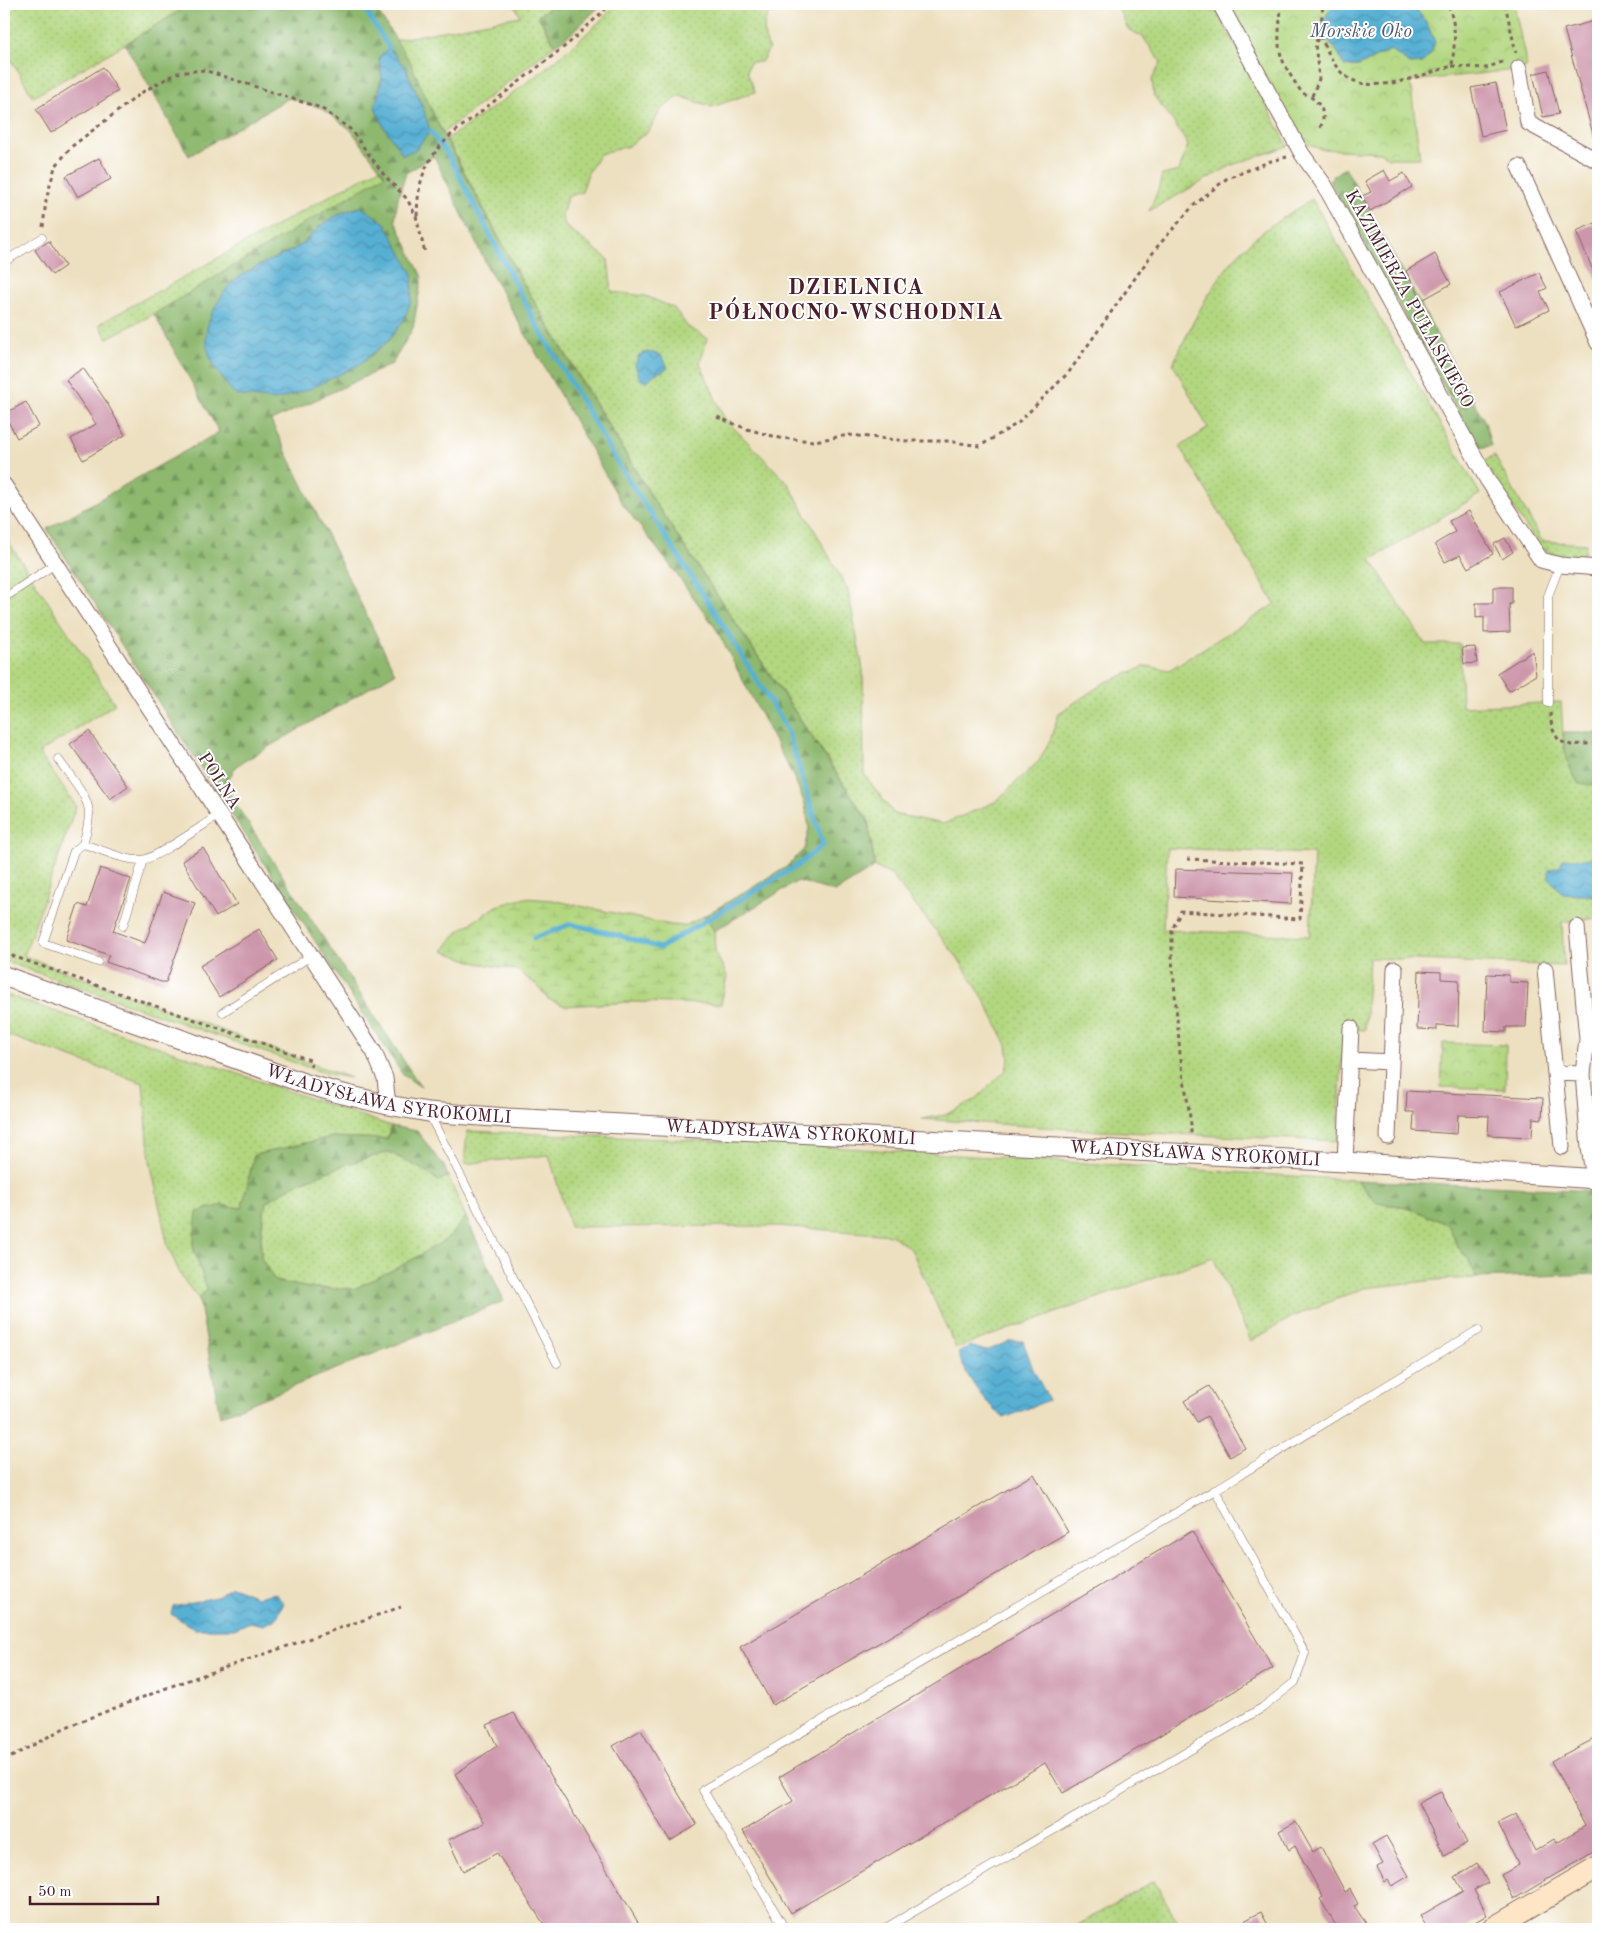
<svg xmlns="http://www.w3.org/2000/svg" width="1602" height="1933" viewBox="0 0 1602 1933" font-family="'Old Standard TT',serif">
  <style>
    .grass { fill: url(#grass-dots); stroke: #7e7b56; fill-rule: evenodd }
    .forest { fill: url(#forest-firs); stroke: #6c6c4c; fill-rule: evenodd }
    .wetland { fill: url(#wetland-marsh); stroke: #7e7b56 }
    .park { fill: url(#park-crowns); stroke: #7e7b56 }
    .water { fill: url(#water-waves); stroke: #506880 }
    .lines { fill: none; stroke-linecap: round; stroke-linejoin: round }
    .stream { stroke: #57b0d4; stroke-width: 5 }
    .building { fill: #cd97ab }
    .service-casing { stroke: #83635f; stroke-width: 9 }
    .minor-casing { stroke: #83635f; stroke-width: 17 }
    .tertiary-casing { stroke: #83635f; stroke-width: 21 }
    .secondary-casing { stroke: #83635f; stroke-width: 24 }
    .path { stroke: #83635f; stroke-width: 3; stroke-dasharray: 4 4; stroke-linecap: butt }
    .service { stroke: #fff; stroke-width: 8 }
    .minor { stroke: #fff; stroke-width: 15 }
    .tertiary { stroke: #fff; stroke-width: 19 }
    .secondary { stroke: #fee5c5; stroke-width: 22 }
    .labels { text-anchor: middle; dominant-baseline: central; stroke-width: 4; stroke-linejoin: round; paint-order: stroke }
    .street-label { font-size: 18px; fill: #4a1f2b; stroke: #fff }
    .water-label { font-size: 19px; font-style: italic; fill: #4f596f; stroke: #fff }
    .district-label { font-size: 22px; font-weight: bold; letter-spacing: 1px; fill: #4a1f2b; stroke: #fff }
  </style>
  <defs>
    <pattern id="grass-dots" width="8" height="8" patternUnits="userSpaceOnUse" patternTransform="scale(1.25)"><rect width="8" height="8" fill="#b2d780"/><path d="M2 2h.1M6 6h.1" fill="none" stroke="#9bb86f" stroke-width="1.8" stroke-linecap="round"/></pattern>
    <pattern id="forest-firs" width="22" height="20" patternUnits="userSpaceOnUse" patternTransform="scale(1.25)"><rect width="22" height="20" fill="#8db86e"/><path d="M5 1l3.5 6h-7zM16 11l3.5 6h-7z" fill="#75955b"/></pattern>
    <pattern id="wetland-marsh" width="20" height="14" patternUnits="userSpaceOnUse" patternTransform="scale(1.25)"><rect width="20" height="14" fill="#b2d780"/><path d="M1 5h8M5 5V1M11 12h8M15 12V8" fill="none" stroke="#9bb86f"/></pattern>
    <pattern id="park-crowns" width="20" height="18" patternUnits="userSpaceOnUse" patternTransform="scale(1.25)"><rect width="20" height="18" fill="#b2d780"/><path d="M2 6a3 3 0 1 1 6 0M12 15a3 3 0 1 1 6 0" fill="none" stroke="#9bb86f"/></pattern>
    <pattern id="water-waves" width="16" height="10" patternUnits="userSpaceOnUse" patternTransform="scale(1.25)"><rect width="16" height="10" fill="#57b0d4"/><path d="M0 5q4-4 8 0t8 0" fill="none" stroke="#4a8fac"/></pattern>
  </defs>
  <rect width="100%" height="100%" fill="#fff"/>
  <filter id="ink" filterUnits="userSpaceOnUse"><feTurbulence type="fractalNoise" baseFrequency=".02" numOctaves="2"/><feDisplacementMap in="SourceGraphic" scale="10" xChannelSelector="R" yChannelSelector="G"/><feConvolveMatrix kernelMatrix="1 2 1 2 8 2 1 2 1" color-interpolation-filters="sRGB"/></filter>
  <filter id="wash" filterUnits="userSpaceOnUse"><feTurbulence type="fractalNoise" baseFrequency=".0096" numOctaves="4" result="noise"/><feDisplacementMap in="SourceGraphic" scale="20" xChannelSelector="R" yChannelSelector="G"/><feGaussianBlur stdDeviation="1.12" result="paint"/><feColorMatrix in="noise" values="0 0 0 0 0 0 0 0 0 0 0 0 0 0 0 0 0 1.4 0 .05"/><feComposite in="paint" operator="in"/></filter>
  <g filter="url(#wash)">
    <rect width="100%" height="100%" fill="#ede0c0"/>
    <path class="grass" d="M4 4H191L125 44 33 97 4 48Z
      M514 4H556L538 16 555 45 443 133 395 40 520 16Z
      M617 4H800L796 12 769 13C762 26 763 35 769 49L761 62H750L747 71 755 92 712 107 680 96 661 109 649 131 628 146 600 154 588 173 582 192 567 197 562 217 566 227 608 259 612 292 646 296 674 308 688 327 707 338 700 363 724 418 788 483 848 590 863 670 864 774 894 814 943 824 995 802 1039 761 1050 740 1059 713 1104 683 1146 666 1169 670 1275 604 1180 447 1208 428 1173 364C1190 328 1207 291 1233 260 1254 234 1284 217 1312 199L1480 494 1371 560 1425 644H1460L1462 707 1561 702 1564 749 1591 785 1598 782V918L1562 922 1564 966 1369 958 1365 1030 1343 1028 1338 1141 1101 1131 922 1119 945 1115 975 1100 1005 1071 1009 1060 1007 1045 984 999 957 957 891 875 875 867 868 820 656 504 518 274 447 139C507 99 567 56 617 4ZM1167 848 1314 854 1310 936 1163 930Z
      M1116 4H1213L1288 146 1232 165 1149 211 1158 190 1162 175 1179 171 1188 145 1171 118 1154 96 1152 80 1161 62 1143 37 1128 29Z
      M380 168 385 176 154 314 107 338 99 324Z
      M1494 455 1542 541 1586 544 1584 558 1558 556 1538 546 1484 462Z
      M4 535 115 704 39 753 76 806 24 956 350 1078 327 1074 4 961Z
      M4 994 391 1126 387 1139 332 1137 254 1155 242 1209 222 1205 193 1246 207 1290 199 1299 182 1278 168 1247 150 1161 143 1083 4 1034Z
      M467 1131 766 1143 1356 1180 1377 1203 1407 1207 1449 1225 1457 1246 1469 1260 1476 1278 1436 1280 1365 1288 1294 1316 1251 1341 1213 1257 956 1348 911 1249 891 1235 778 1226 570 1227 549 1155 464 1164Z
      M389 1152 425 1171 438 1181 448 1176 466 1217 448 1239 403 1265 354 1289 309 1288 275 1281 261 1258V1231L266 1202 296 1184 350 1163Z
      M1154 1881 1182 1929H1071Z"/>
    <path class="forest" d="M191 4H373L410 62 439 126 518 274 585 388 656 504 868 821 875 867 835 892 798 881 714 931 704 916 785 868 804 849 809 828 805 804 793 776 715 627 669 564 621 502 489 270 434 156 406 173 398 198 395 220 422 277 413 328 392 364 271 421 395 673 236 766 227 782 231 797 421 1087 403 1075 177 731 47 529 219 432 154 314 385 175 350 129 321 108 289 98 189 156 125 44ZM389 48 405 67 422 105 430 131 403 154 384 127 377 92 382 79 379 57ZM361 207 411 301C399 334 385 343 360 365L232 282 258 266 300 246 319 227 343 212Z
      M556 4H602L572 33 555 45 538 15Z
      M1345 167 1485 422 1491 446 1478 448 1329 180Z
      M1563 733H1598V782L1591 785 1578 783C1568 766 1564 753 1563 733Z
      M391 1126 417 1131 444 1166 448 1176 439 1181 425 1171 389 1152 350 1163 296 1184 266 1202 261 1231V1258L275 1281 309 1288 354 1289 403 1265 447 1239 466 1217 504 1301 220 1416 199 1299 207 1290 193 1246 197 1212 222 1205 242 1208 254 1155 332 1137 387 1139Z
      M1356 1180 1598 1191V1274L1476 1278 1469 1260 1457 1246 1449 1225 1407 1207 1377 1203Z"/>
    <path class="wetland" d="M525 898 552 900 671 925 685 926 704 916 714 931 715 951 727 976 721 1004 632 1002 565 1006 548 999 537 985 516 970 477 963 443 951 459 931 497 906Z"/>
    <path class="park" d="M1224 4H1334L1323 21 1345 66H1358L1390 50 1410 64 1426 22 1412 4H1514L1527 67 1506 71 1410 81 1420 158H1388L1380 152 1321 149 1307 144 1289 117Z
      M1443 1043 1506 1045 1505 1089 1441 1087Z"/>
    <path class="water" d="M1334 4H1412L1426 22 1435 42 1431 54 1422 63 1410 64 1390 50 1358 66H1344L1336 49 1321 36 1323 21Z
      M389 48 405 67 422 105 430 131 416 149 403 155 384 127 375 107 382 79 379 57Z
      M361 207 385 223 413 274 411 301 404 320 388 341 360 364 312 388 276 400 235 395C208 361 194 339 220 299 224 293 228 285 234 281 253 266 276 259 298 247 305 243 311 235 317 229 330 218 345 211 361 207Z
      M647 352 661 355 667 365V369L655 374 646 382 640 379 635 365 639 355Z
      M1598 853V896L1563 894 1549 878V870L1561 866 1562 859H1588Z
      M1010 1341H1023L1033 1369 1049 1400 1004 1418C982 1400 968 1380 958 1353L970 1346 986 1351Z
      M232 1587 257 1597 275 1593 284 1603 276 1619 263 1625 250 1622 234 1629H195L171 1614 173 1606 216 1597Z"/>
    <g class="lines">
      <path class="stream" d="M362 4 389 48
        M430 131 449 156 534 320 619 465 723 625 787 729 823 845 798 865 660 948 624 937 571 924 534 938"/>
    </g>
    <g id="blocks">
      <path class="building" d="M1598 20V138H1594L1564 29Z
        M103 67 118 91 51 133 36 109Z
        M1548 70 1559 114 1543 117 1533 74Z
        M1496 83 1506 130 1481 136 1471 88Z
        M99 158 111 179 78 197 66 176Z
        M1384 170 1390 181 1404 173 1412 187 1370 211 1362 196 1371 192 1365 181Z
        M1598 222V282L1576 231Z
        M49 241 65 266 52 275 35 250Z
        M1435 254 1451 284 1422 300 1406 271Z
        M1539 273 1547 288 1540 292 1549 310 1516 326 1500 292Z
        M83 368 106 401 125 435 83 460 71 439 96 424 66 380Z
        M26 402 39 426 17 438 4 414Z
        M1469 511 1493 554 1468 568 1460 555 1445 562 1435 544 1455 532 1449 521Z
        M1505 538 1513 552 1502 559 1494 544Z
        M1493 587H1512V604H1509L1510 632 1484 633V617L1476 618V603H1493Z
        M1475 647 1477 663 1464 664 1462 648Z
        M1533 651 1536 675 1509 691 1497 673Z
        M89 731 128 786 110 799 70 744Z
        M203 848 237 904 216 917 182 861Z
        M100 868 131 879 113 931 145 943 163 892 195 903 166 982H161L106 962 109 955 66 940 78 904 87 907Z
        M1175 869 1293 873 1291 904 1174 897Z
        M259 929 278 960 219 997 200 966Z
        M1419 971 1441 972V979L1459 980 1458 1026 1437 1025V1030L1417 1029Z
        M1487 974 1509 975V982L1528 983 1526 1027H1506V1032L1485 1031Z
        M1407 1091 1543 1098 1542 1119 1533 1118 1532 1137 1488 1135 1489 1116 1458 1115 1457 1134 1413 1131 1414 1112H1406Z
        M1209 1386 1245 1448 1230 1457 1207 1416 1197 1422 1184 1401Z
        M1034 1474 1068 1532 773 1705 740 1647Z
        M1192 1531 1273 1668 1063 1793 1045 1763 791 1913 743 1831 793 1801 779 1777Z
        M514 1713 642 1929H547L497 1853 463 1871 448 1840 485 1823 455 1774 497 1746 487 1725Z
        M641 1730 697 1825 670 1841 613 1746Z
        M1598 1737V1852L1597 1850 1514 1899 1501 1875 1519 1865 1498 1823 1516 1814 1535 1851 1554 1839 1557 1843 1585 1826 1551 1761Z
        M1441 1792 1467 1843 1445 1856 1418 1803Z
        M1296 1822 1313 1852 1321 1847 1345 1892 1350 1889 1358 1904 1354 1906 1370 1929H1338L1320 1899 1323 1897 1295 1846 1289 1850 1279 1831Z
        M1386 1836 1409 1876 1392 1886 1388 1880 1385 1882 1377 1867 1383 1864 1372 1844Z
        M1477 1863 1488 1883 1474 1890 1487 1915 1463 1929H1428L1420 1916 1463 1891 1455 1877Z
        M1261 1912 1270 1929H1229Z"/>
    </g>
  </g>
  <g filter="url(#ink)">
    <use href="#blocks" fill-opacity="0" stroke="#83635f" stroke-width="1"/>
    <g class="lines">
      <g class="service-casing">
        <path id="service" d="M4 262 42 238
          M4 598 55 564
          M1548 703V596L1560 565
          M58 759C68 774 88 794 89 813 89 824 86 834 83 844
          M123 926 143 860
          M98 962 43 943 74 851 83 844C101 849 124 861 142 860 157 858 204 824 219 815
          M223 1012 311 956
          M429 1114 557 1363
          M785 1929 703 1790 1215 1490
          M884 1929 1262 1708 1295 1682 1305 1653 1215 1490 1478 1330"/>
      </g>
      <g class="minor-casing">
        <path id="minor" d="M1220 4 1302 154 1325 186 1487 479 1541 560 1560 565 1598 568
          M1519 68 1528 123 1598 161
          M1519 167 1598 343
          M4 485 374 1052 385 1078 388 1105
          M1577 927 1587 1039 1583 1074
          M1545 969 1562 1147
          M1350 1060 1391 1062
          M1555 1073 1583 1074 1589 1148 1594 1178
          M1388 1137 1395 969
          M1345 1162 1351 1028"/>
      </g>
      <g class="tertiary-casing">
        <g id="tertiary">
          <path id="s1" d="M4 976 306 1084 339 1093 388 1105 428 1112 507 1118 1345 1162 1598 1179"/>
        </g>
      </g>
      <g class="secondary-casing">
        <path id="secondary" d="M1492 1929 1598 1867"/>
      </g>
      <path class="path" d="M1281 4C1281 17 1278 30 1279 43 1279 61 1293 79 1302 93 1317 97 1330 114 1319 129
        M1505 4 1516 53
        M1320 36C1327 49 1334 69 1347 77 1374 96 1423 74 1452 66 1455 38 1457 31 1448 4
        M1452 66 1486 68 1505 61
        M1312 96 1319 79 1315 43 1320 36 1323 4
        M417 216C418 178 425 160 452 134L569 43 611 4
        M43 227 46 200 55 167 71 147 144 91 177 73 204 70 321 108 350 129 385 176 407 199 416 216 425 253
        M717 417 747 429 780 438 814 441 849 435 908 441H947L980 446 1018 423 1069 372 1157 247 1193 206 1226 179 1271 161 1287 157
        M1550 713 1552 728 1559 741 1571 745 1598 743
        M1187 859 1303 864 1300 919 1181 911 1172 930V959L1180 1053 1191 1124V1136
        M4 953 310 1060 311 1067
        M4 1761 66 1727 177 1684 401 1607"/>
      <use href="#service" class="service"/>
      <use href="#minor" class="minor"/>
      <use href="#tertiary" class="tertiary"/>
      <use href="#secondary" class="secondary"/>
    </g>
  </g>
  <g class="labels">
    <g class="street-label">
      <text transform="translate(1409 299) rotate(61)">KAZIMIERZA PUŁASKIEGO</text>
      <text transform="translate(219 781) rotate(57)">POLNA</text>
      <text stroke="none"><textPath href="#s1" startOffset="404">WŁADYSŁAWA SYROKOMLI</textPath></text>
      <text stroke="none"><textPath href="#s1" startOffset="809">WŁADYSŁAWA SYROKOMLI</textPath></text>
      <text stroke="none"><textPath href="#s1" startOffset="1214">WŁADYSŁAWA SYROKOMLI</textPath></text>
    </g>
    <g class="water-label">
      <text x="1361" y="32">Morskie Oko</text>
    </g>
    <g class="district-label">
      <text x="856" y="288">DZIELNICA<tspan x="856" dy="25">PÓŁNOCNO-WSCHODNIA</tspan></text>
    </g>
  </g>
  <rect width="1602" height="1933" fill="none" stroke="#fff" stroke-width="20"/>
  <path d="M30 1896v8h128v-8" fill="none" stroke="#4a1f2b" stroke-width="2.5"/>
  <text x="38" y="1896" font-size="15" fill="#4a1f2b" stroke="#ffffff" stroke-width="4" paint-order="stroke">50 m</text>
</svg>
